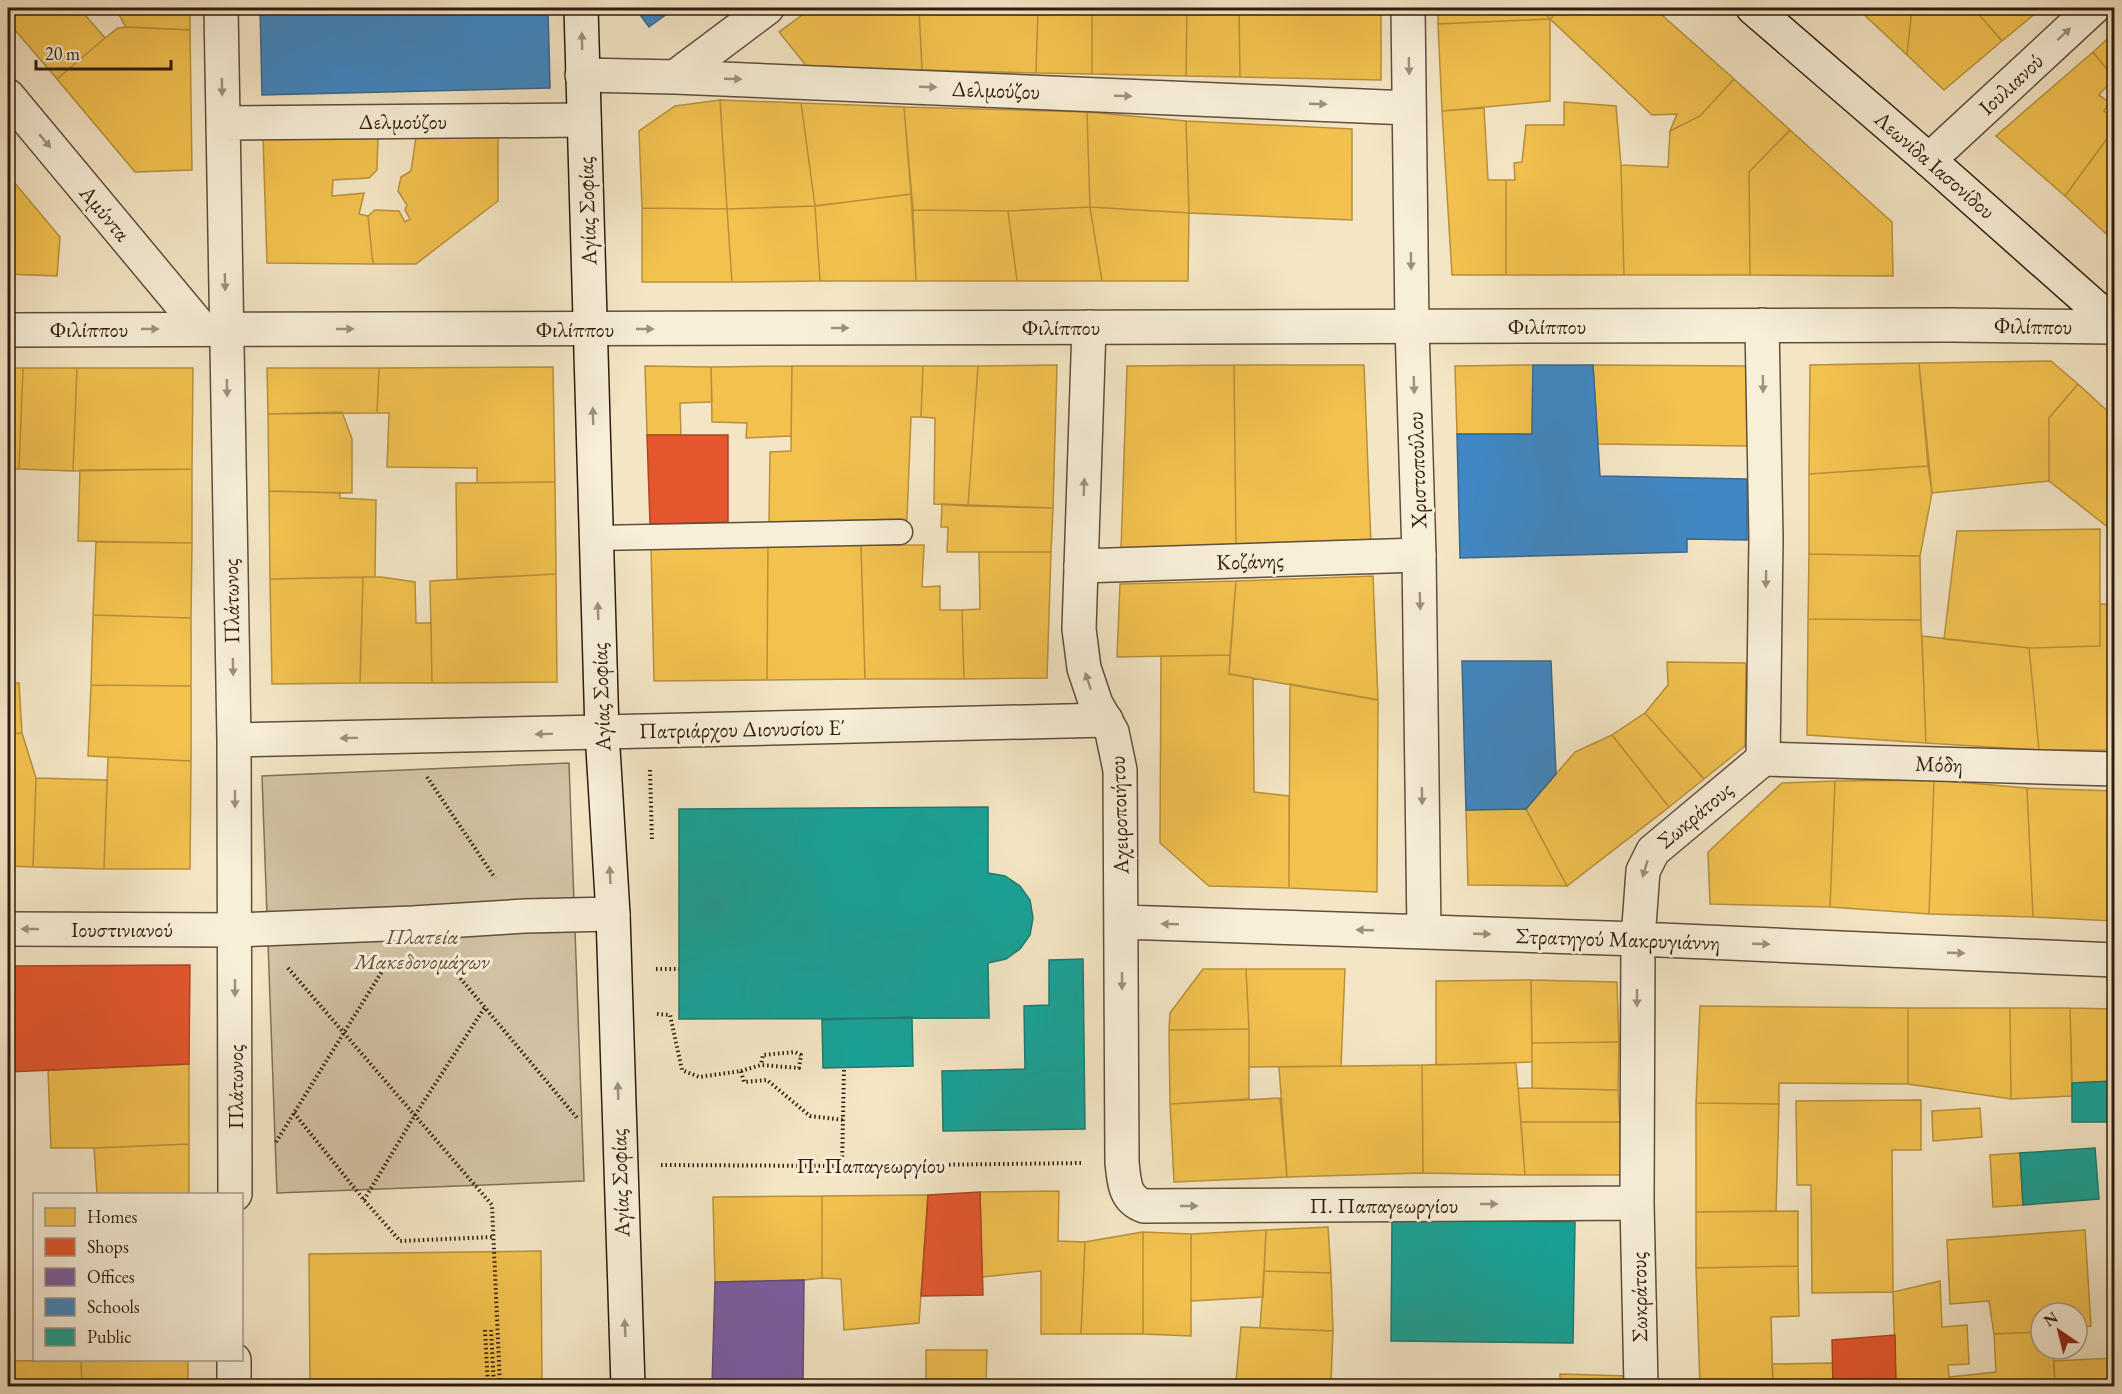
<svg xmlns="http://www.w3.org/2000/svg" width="2122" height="1394" viewBox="0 0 2122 1394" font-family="'EB Garamond',serif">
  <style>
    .green { fill: #d3c4a6; stroke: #82705a; stroke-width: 1.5 }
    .homes { fill: #f2c14e; stroke: #b8903b; stroke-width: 1.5 }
    .shops { fill: #e4572e; stroke: #ae4525; stroke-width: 1.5 }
    .offices { fill: #7b5ea7; stroke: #644a79; stroke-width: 1.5 }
    .schools { fill: #3f88c5; stroke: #3a688e; stroke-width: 1.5 }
    .public { fill: #17a398; stroke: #1e7a6f; stroke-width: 1.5 }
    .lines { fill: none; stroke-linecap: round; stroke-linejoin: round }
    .service-casing { stroke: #614e3c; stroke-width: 27 }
    .pedestrian-casing { stroke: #614e3c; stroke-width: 36 }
    .minor-casing { stroke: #614e3c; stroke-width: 36 }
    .tertiary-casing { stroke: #614e3c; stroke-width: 36 }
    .secondary-casing { stroke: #301c0f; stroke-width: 36 }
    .path { stroke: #301c0f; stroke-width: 4; stroke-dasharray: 1.5 3; stroke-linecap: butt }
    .service { stroke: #f8efd9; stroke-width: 24 }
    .pedestrian { stroke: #f8efd9; stroke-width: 33 }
    .minor { stroke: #f8efd9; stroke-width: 33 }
    .tertiary { stroke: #f8efd9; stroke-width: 33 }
    .secondary { stroke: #f8efd9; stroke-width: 33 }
    .oneway { fill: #9e907e }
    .labels { text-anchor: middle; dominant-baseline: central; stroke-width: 6; stroke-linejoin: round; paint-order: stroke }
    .street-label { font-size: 22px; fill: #301c0f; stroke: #f8efd9 }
    .park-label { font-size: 22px; font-style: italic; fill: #614e3c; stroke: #f8efd9 }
  </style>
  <rect width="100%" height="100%" fill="#f4e6c5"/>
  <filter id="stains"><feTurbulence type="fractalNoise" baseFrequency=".00333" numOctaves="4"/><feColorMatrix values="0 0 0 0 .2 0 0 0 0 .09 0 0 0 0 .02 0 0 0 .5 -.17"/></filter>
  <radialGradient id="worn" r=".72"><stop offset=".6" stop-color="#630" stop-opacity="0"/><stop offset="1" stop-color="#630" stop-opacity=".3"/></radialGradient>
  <path class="green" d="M569 763 584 1181 277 1193 262 776Z"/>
  <path class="homes" d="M8 8H22L8 20Z
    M22 8H79L105 38 57 79 8 22Z
    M115 8H190V30L126 27Z
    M812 8H919L922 70 808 68 779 32Z
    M919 8H1038L1036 73 922 70Z
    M1038 8H1092V74L1036 73Z
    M1092 8H1187L1186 76 1092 74Z
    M1187 8H1239L1240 77 1186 76Z
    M1239 8H1381V80L1240 77Z
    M1438 8H1540L1550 19 1438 24Z
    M1540 8H1562L1550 19Z
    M1562 8H1654L1734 79 1700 116 1670 131 1677 114 1652 115 1550 19Z
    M1857 8H1912L1907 55Z
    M1912 8H1975V10L2002 41 1944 90 1907 55Z
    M1975 8H2042L2002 41 1975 10Z
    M1550 19V101L1442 111 1438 24Z
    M126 27 190 30 192 170 135 172 57 79 105 38 118 28Z
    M2114 33V78L2093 52Z
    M2093 52 2114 78 2099 95 2109 102 2104 111 2114 118V129L2065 196 1996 136Z
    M1734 79 1790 130 1749 172 1750 275H1624L1621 165 1668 167 1670 131 1700 116Z
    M720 100 727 209 642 208 639 131 675 106Z
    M720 100 801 103 815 206 727 209Z
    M1564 102 1616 106 1621 165 1624 275H1506V180H1515L1514 163 1522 162 1526 125H1564Z
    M801 103 904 107 911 194 815 206Z
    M904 107 1087 112 1090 207 1008 211 913 210Z
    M1484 108 1488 180H1506V275H1452L1442 111Z
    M1087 112 1186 121 1189 213 1090 207Z
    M1186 121 1352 129V220L1189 213Z
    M2114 129V241L2065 196Z
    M1790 130 1892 222 1893 276 1750 275 1749 172Z
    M498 134V201L416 264H373L368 216 375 210 399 211 405 222 410 219 405 210 407 205 398 191 401 177 411 171 416 137Z
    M378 135 377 170 369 178 333 180 332 196 364 193 359 214 368 216 373 264 267 263 263 137Z
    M8 175 60 237 57 276 8 274Z
    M911 194 916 281H820L815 206Z
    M815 206 820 281 732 282 727 209Z
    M1090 207 1102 281H1017L1008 211Z
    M1090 207 1189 213 1188 281H1102Z
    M642 208 727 209 732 282H642Z
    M913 210 1008 211 1017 281H916Z
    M2051 361 2078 384 2049 418V481L1932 493 1919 363Z
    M1919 363 1928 466 1809 474 1810 365Z
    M1057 365 1053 508 968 506 978 366Z
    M1234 365H1364L1371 545 1236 548Z
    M1234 365 1236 548 1121 549 1127 366Z
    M1533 365 1532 434H1457L1455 366Z
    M1593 365 1748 366V446L1598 444Z
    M645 366 711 367 712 402 680 403 681 435H647Z
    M792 366H923L921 417H911L907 519 769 522 770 452 791 451Z
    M792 366 791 436 746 438 747 423 712 422 711 367Z
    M923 366H978L968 506 934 504 935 418 921 417Z
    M553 367 555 482 477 483V468L387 467 389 413H377L379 368Z
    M8 368H23L19 469H8Z
    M23 368H77L73 471 19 469Z
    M77 368H193L192 469 73 471Z
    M267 368H379L377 413 268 414Z
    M2078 384 2114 417V532L2049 481V418Z
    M342 412 352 439V493L269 491 268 414Z
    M1928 466 1932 493 1920 556 1809 554V474Z
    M192 469V543L78 541 80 470Z
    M555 482 556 574 457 579 456 483Z
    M269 491 340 493V498L376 500 375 577 270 579Z
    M942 504 1053 508 1051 552H947L948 527H941Z
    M2100 529V646L2029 648 1944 639 1957 531Z
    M96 542 192 543 191 618 93 615Z
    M768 544 767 680 654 681 651 547Z
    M768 544 861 545 865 679 767 680Z
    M861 545H924L922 587 940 586V610H962L964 679H865Z
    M979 552H1051L1047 678 964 679 962 610 980 609Z
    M1809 554 1920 556 1921 620 1808 619Z
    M556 574 557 682 432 683 430 581Z
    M1373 576 1378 700 1229 674 1236 581Z
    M363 577H381L415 582 416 623H431L432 683H360Z
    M363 577 360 683 272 684 270 579Z
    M1236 581 1230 655 1117 657 1120 584Z
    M2100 604H2114V750H2039L2029 648 2100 646Z
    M93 615 191 618V686L91 685Z
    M1808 619 1921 620 1926 743 1807 735Z
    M1922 636 2029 648 2039 750 1926 743Z
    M1230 655 1229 674 1253 678 1254 792 1289 796V888L1209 886 1160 843 1161 656Z
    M1667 662 1746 663 1745 746 1704 779 1645 713 1668 685Z
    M8 683H19L22 733 8 734Z
    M1290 684 1378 700 1377 892 1289 888Z
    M91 685 191 686V761L88 756Z
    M1645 713 1704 779 1669 807 1612 735Z
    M22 733 36 778 33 867 8 866V734Z
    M1612 735 1669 807 1567 886 1526 809 1575 752Z
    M108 757 191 761 190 869H104Z
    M36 778 107 780 104 869 33 867Z
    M1934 780 2027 788 2033 917 1929 914Z
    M1934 780 1929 914 1830 907 1835 781Z
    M1835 781 1830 907 1710 904 1708 852 1782 783Z
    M2027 788 2114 791V921L2033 917Z
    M1526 809 1567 886 1468 885 1466 810Z
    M1203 969H1246L1249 1029 1169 1030 1170 1013Z
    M1246 969H1345L1341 1066 1249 1067V1029Z
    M1531 980 1617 982 1619 1042 1532 1043Z
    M1531 980 1532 1062 1436 1065V981Z
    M1700 1006 1908 1008V1084L1779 1083V1104L1696 1103Z
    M1908 1008H2010L2011 1099 1908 1084Z
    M2010 1008H2070L2072 1096 2011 1099Z
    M2070 1008 2114 1009V1081L2072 1083Z
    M1249 1029V1099L1170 1104 1169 1030Z
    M1619 1042 1618 1090 1532 1088V1043Z
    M1516 1063 1525 1175 1423 1173 1422 1065Z
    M189 1064V1144L94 1148H51L48 1070Z
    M1422 1065 1423 1173 1287 1177 1279 1067Z
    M1518 1088 1618 1090 1620 1122H1521Z
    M1280 1098 1287 1177 1174 1182 1170 1104Z
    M1921 1100V1150H1892L1893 1292 1812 1293 1811 1185H1797L1796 1101Z
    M1696 1103 1779 1104 1776 1211 1696 1212Z
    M1980 1108 1982 1137 1933 1141 1932 1111Z
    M1521 1122H1620L1621 1175H1525Z
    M189 1144V1194H97L94 1148Z
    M2020 1153 2023 1205 1993 1207 1990 1155Z
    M1059 1191 1058 1241 1085 1242 1081 1334H1041V1271L982 1277 980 1192Z
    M928 1195 919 1323 844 1330 841 1279 822 1278V1196Z
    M822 1196V1278L804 1280 715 1282 713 1197Z
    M2109 1200H2114V1306L2109 1215Z
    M1798 1211V1266L1696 1268V1212Z
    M1328 1227 1331 1273 1264 1271 1266 1230Z
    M1266 1230 1263 1297 1191 1301V1234Z
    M2085 1230 2091 1326 2077 1328V1313H2041V1332L1994 1334 1989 1301 1950 1304 1947 1240Z
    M1143 1232V1334H1081L1085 1242Z
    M1143 1232 1191 1234V1336L1143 1334Z
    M541 1251 542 1386H310L309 1254Z
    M1798 1266 1799 1316 1771 1317 1773 1386H1700L1696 1268Z
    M1264 1271 1331 1273 1333 1331 1260 1328Z
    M1940 1281 1942 1327 1967 1325 1969 1364 1948 1365 1950 1386H1896L1893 1292Z
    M1241 1327 1333 1331 1331 1382 1236 1381Z
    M2041 1332V1349H2053L2055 1386H1950V1377L1996 1372 1994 1334Z
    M926 1350H987L986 1386H926Z
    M2114 1358V1386H2055L2054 1361Z
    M81 1360 82 1386H11L10 1361Z
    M81 1360H188V1386L82 1385Z
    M1833 1363V1386H1773L1772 1364Z
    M1560 1374 1629 1376 1630 1386H1560Z
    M986 1380 1132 1381V1386H986Z
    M1132 1381H1175V1386H1132Z
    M1175 1381H1269V1386H1175Z
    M1269 1381 1331 1382V1386H1269Z"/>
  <path class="shops" d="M647 435H728V522L650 524Z
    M190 965 189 1064 8 1072V966Z
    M980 1192 983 1295 921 1296 928 1195Z
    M1895 1335 1896 1386H1833L1832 1340Z"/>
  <path class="offices" d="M804 1280 803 1386H712L715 1282Z"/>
  <path class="schools" d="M260 8H548L550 88 262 95Z
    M635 8H675L649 27Z
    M1533 365H1593L1600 476 1747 479V540L1687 539V552L1460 558 1457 434H1532Z
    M1462 661H1551L1556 774 1526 809 1466 810Z"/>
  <path class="public" d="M988 807V873L1005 876 1020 886 1030 900 1033 918 1030 935 1020 949 1006 959 988 963 989 1018 679 1019V809Z
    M1083 959 1085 1129 943 1131 942 1071 1025 1069 1024 1006 1049 1005V960Z
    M912 1017 913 1066 823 1068 822 1020Z
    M2114 1081V1122H2072V1083Z
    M2095 1148 2099 1199 2023 1205 2020 1153Z
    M1392 1220 1575 1222 1573 1343 1391 1341Z"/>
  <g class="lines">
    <g class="service-casing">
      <path id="service" d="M596 538 900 532"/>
    </g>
    <g class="pedestrian-casing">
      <path id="pedestrian" d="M1081 566 1419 555
        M602 732 1106 720
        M1763 759 2114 769
        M236 930 413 923 525 916 613 914"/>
    </g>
    <g class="minor-casing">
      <path id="minor" d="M221 8 234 740 235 1194
        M1408 8 1412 327 1419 555 1424 932
        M582 75 675 77 1409 108
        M675 77 767 8
        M8 96 202 329
        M223 123 584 120
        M1089 327 1079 629 1084 668 1096 704 1112 732 1120 770 1122 1162C1124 1181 1124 1199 1144 1206L1637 1203
        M234 740 602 732
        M1122 922 1638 939 2114 960
        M8 929 236 930
        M234 1386V1360
        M1641 1386 1637 1203 1638 939 1643 871 1653 851 1763 759 1766 538 1762 325"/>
    </g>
    <g class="tertiary-casing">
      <path id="tertiary" d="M1929 160 2093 8
        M8 330 1950 325 2114 327"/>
    </g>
    <g class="secondary-casing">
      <path id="secondary" d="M581 8 602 732 613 914 628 1386
        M1753 8 1929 160 2114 324"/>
    </g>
    <path class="path" d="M650 770 652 841
      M427 777 495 878
      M446 961 578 1119
      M288 968 492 1205 500 1386
      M656 969H679
      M657 1014 670 1015 682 1070 699 1077 741 1071 744 1082 767 1080 810 1116 844 1120
      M741 1071 761 1065 799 1068 801 1055 795 1052 763 1055 761 1065
      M294 1113 364 1200 400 1241 493 1237
      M276 1142 386 965
      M661 1165 842 1166 1082 1163
      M842 1166 844 1068
      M364 1200 415 1115 485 1007
      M485 1330 488 1386
      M491 1330 494 1386"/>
    <use href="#service" class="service"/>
    <use href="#pedestrian" class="pedestrian"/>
    <use href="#minor" class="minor"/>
    <use href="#tertiary" class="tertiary"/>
    <use href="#secondary" class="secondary"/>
  </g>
  <defs><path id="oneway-solid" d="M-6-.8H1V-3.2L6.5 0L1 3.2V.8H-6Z" transform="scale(1.5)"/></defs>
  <g class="oneway">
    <use href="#oneway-solid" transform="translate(2064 34) rotate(-43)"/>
    <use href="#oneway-solid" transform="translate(582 41) rotate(-91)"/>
    <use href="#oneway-solid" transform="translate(1409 66) rotate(89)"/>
    <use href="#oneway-solid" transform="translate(733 79) rotate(2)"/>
    <use href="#oneway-solid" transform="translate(222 87) rotate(89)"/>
    <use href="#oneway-solid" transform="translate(928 87) rotate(2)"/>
    <use href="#oneway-solid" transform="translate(1123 96) rotate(2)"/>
    <use href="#oneway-solid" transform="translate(1318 104) rotate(2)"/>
    <use href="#oneway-solid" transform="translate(45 141) rotate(50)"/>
    <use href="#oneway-solid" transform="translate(1411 261) rotate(89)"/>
    <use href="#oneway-solid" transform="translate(225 282) rotate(89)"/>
    <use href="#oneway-solid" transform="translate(840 328)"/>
    <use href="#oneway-solid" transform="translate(150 329)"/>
    <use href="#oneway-solid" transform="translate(345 329)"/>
    <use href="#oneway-solid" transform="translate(645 329)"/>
    <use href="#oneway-solid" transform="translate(1763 384) rotate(89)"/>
    <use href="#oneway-solid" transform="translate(1414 385) rotate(88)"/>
    <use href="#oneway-solid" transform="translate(227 388) rotate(89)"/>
    <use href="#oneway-solid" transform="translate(593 416) rotate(-92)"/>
    <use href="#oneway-solid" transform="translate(1084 487) rotate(-88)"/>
    <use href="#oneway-solid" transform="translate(1766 579) rotate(91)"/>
    <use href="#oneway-solid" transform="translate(1420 601) rotate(89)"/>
    <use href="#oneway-solid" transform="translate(598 611) rotate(-92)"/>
    <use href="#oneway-solid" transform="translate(233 667) rotate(89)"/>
    <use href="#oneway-solid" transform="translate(1088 681) rotate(-108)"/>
    <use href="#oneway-solid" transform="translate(544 734) rotate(179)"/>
    <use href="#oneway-solid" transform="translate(349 738) rotate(179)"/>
    <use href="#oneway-solid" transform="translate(1422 796) rotate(89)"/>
    <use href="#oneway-solid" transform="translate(235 799) rotate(90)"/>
    <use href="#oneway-solid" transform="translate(1645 869) rotate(107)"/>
    <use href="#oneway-solid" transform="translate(610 875) rotate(-93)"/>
    <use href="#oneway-solid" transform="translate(1170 924) rotate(-178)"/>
    <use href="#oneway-solid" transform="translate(30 929) rotate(-180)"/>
    <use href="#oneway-solid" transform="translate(1365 930) rotate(-178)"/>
    <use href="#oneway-solid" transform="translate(1482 934) rotate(2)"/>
    <use href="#oneway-solid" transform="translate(1761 944) rotate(2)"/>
    <use href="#oneway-solid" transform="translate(1956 953) rotate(2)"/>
    <use href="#oneway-solid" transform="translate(1122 981) rotate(90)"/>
    <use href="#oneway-solid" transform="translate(235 988) rotate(90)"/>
    <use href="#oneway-solid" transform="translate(1637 998) rotate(90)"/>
    <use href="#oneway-solid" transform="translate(618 1091) rotate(-92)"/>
    <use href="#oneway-solid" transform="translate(1489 1204)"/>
    <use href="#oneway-solid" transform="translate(1189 1206)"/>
    <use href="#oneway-solid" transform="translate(625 1328) rotate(-93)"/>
  </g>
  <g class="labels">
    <g class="street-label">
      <text transform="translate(2011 84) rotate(-43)">Ιουλιανού</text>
      <text transform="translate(996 90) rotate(2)">Δελμούζου</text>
      <text x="403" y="121">Δελμούζου</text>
      <text transform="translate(1935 165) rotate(41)">Λεωνίδα Ιασονίδου</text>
      <text transform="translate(587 211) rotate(-92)">Αγίας Σοφίας</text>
      <text transform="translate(105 213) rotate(50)">Αμύντα</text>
      <text x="1547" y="326">Φιλίππου</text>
      <text transform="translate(2033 326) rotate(1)">Φιλίππου</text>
      <text x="1061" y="327">Φιλίππου</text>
      <text x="89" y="329">Φιλίππου</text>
      <text x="575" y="329">Φιλίππου</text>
      <text transform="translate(1417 470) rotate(-92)">Χριστοπούλου</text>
      <text transform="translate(1250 561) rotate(-2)">Κοζάνης</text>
      <text transform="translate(231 601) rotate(-91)">Πλάτωνος</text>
      <text transform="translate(601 697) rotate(-92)">Αγίας Σοφίας</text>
      <text transform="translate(742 729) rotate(-1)">Πατριάρχου Διονυσίου Ε΄</text>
      <text transform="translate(1939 764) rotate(2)">Μόδη</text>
      <text transform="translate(1119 815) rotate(-92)">Αχειροποιήτου</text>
      <text transform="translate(1695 815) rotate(-40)">Σωκράτους</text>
      <text x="122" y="929">Ιουστινιανού</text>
      <text transform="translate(1618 939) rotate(2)">Στρατηγού Μακρυγιάννη</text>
      <text transform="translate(235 1087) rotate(-90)">Πλάτωνος</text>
      <text x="871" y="1165">Π. Παπαγεωργίου</text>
      <text transform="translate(620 1183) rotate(-92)">Αγίας Σοφίας</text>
      <text x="1384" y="1205">Π. Παπαγεωργίου</text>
      <text transform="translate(1639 1297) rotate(-91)">Σωκράτους</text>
    </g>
    <g class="park-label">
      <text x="422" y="936">Πλατεία<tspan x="422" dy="25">Μακεδονομάχων</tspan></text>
    </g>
  </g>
  <rect width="2122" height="1394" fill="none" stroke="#f4e6c5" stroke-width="30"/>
  <rect x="9" y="9" width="2104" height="1376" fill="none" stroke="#301c0f" stroke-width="3"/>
  <rect x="15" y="15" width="2092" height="1364" fill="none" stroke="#301c0f" stroke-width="1.5"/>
  <rect x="33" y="1193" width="210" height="168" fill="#f8efd9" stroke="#a89b88" stroke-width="1.5"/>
  <rect x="45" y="1208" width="30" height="18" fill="#f2c14e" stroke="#a89b88" stroke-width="1.5"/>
  <text x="87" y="1223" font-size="18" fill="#301c0f">Homes</text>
  <rect x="45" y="1238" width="30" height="18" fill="#e4572e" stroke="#a89b88" stroke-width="1.5"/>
  <text x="87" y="1253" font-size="18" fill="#301c0f">Shops</text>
  <rect x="45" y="1268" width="30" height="18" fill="#7b5ea7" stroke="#a89b88" stroke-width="1.5"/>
  <text x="87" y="1283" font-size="18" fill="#301c0f">Offices</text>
  <rect x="45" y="1298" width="30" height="18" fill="#3f88c5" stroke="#a89b88" stroke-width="1.5"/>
  <text x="87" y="1313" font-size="18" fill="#301c0f">Schools</text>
  <rect x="45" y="1328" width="30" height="18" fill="#17a398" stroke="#a89b88" stroke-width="1.5"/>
  <text x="87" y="1343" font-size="18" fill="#301c0f">Public</text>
  <g transform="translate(2059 1331) rotate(325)"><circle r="28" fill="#f8efd9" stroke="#a89b88" stroke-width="1.5"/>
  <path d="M0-4.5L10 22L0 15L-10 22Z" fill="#8f2418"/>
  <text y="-9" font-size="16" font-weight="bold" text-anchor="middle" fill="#301c0f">N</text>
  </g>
  <path d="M36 60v9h135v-9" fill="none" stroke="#301c0f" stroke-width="3"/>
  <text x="45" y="60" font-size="18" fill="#301c0f" stroke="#f8efd9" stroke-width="4.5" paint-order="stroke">20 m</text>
  <rect width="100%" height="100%" filter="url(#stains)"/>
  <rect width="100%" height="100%" fill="url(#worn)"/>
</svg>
